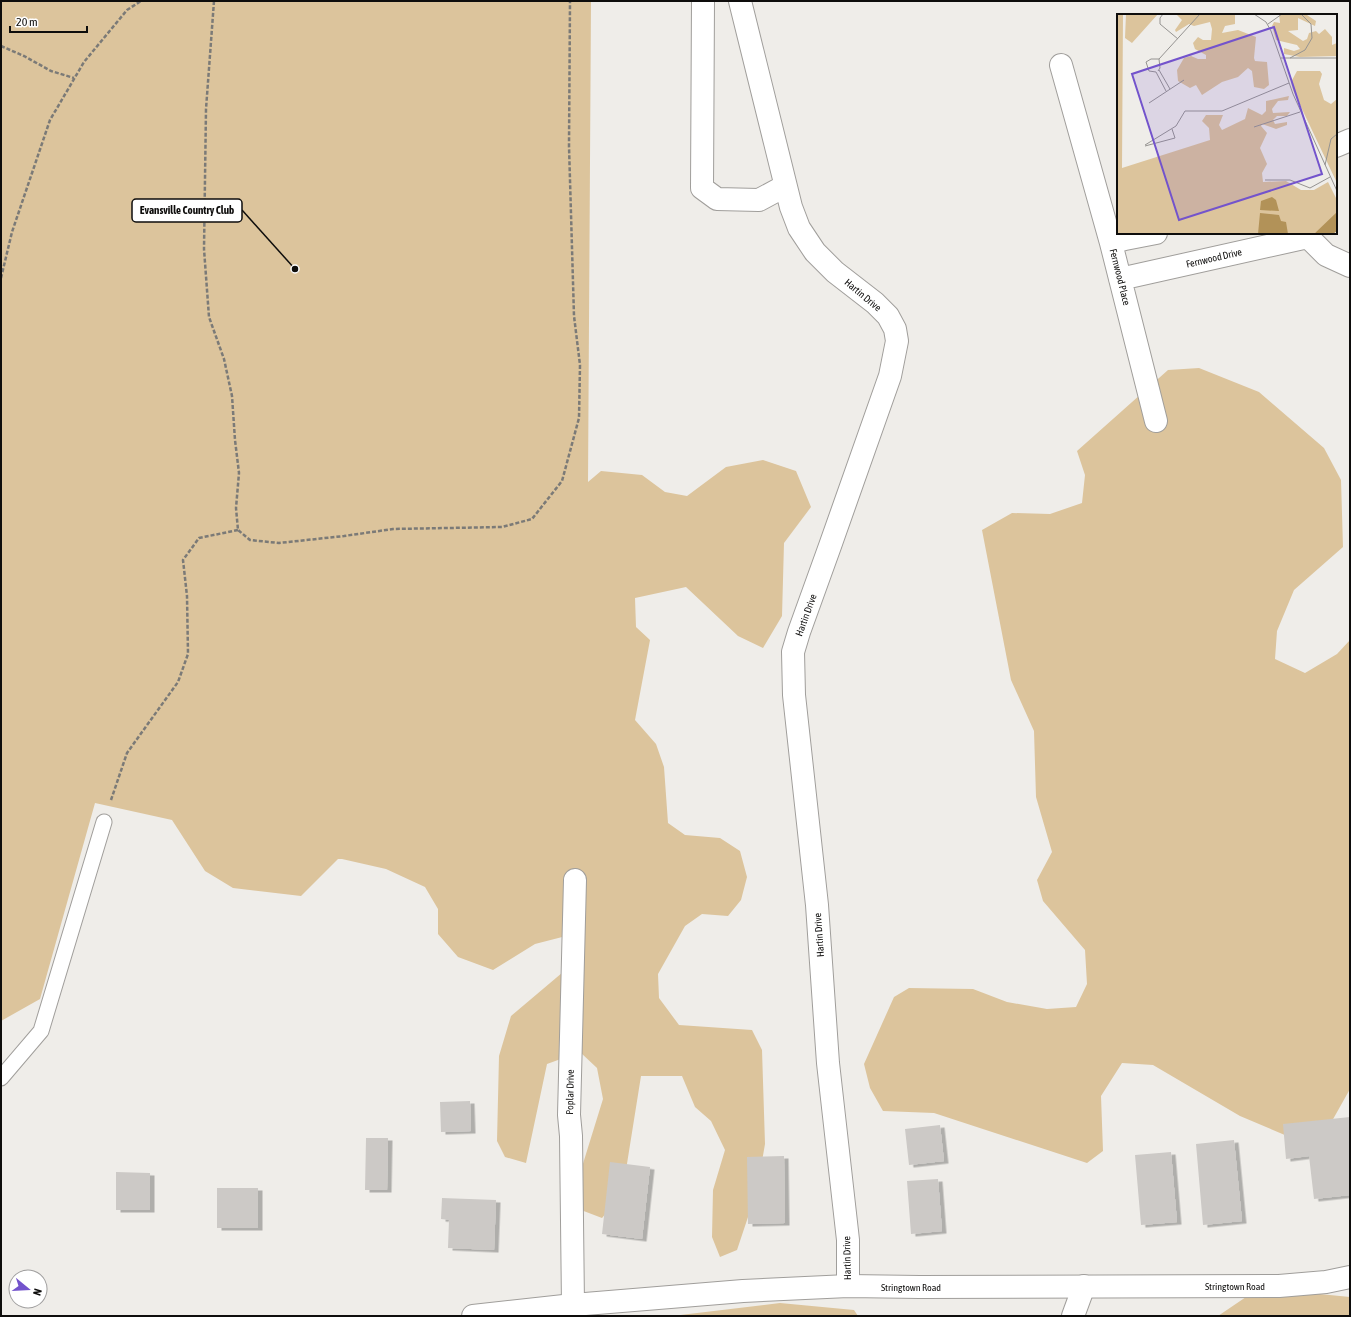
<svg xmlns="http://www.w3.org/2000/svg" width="1351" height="1317" viewBox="0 0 1351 1317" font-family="'Asap Condensed',sans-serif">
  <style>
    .green { fill: #dcc49c }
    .building { fill: #ccc9c6; filter: url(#shadow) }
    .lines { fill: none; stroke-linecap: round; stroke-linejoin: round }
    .service-casing { stroke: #a09e9b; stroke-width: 17 }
    .minor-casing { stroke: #a09e9b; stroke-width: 24 }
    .tertiary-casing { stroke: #a09e9b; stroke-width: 24 }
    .secondary-casing { stroke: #a09e9b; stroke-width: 24 }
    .path { stroke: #7b7a77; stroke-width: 2.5; stroke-dasharray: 4 2; stroke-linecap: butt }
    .service { stroke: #fff; stroke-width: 15 }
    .minor { stroke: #fff; stroke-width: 22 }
    .tertiary { stroke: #fff; stroke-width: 22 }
    .secondary { stroke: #fff; stroke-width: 22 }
    .labels { text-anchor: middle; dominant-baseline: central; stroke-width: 4; stroke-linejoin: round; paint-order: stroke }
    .street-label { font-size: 10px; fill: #0e0d0c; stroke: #fff }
    .inset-road { fill: none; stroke: #959391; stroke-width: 1 }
    .view { fill: #7353cc; fill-opacity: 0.15; stroke: #7353cc; stroke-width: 2 }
    .inset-edge { fill: none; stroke: #0e0d0c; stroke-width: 2 }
    .leader { fill: none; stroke: #0e0d0c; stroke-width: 1.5 }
    .callout-dot { fill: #0e0d0c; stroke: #fff; stroke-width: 1.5 }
    .callout { fill: #fff; stroke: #0e0d0c; stroke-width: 1.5 }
    .callout-label { font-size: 11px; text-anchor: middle; font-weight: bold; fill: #0e0d0c }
  </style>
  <defs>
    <filter id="shadow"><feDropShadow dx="4.5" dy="2.5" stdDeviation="0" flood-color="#0004"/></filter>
  </defs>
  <rect width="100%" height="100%" fill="#efede9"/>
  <path class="green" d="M1 1H591L588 482 601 471 642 475 665 492 687 496 726 467 763 460 796 471 811 507 784 543 782 616 763 648 738 636 686 587 635 598 636 627 650 640 635 720 656 744 664 767 668 823 685 835 720 838 740 851 747 877 741 900 728 916 702 914 685 926 658 974 659 998 679 1025 752 1030 762 1050 765 1144 757 1190 737 1250 720 1257 712 1237 713 1190 725 1150 711 1121 695 1107 682 1076H641L622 1195 602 1218 581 1210 577 1183 603 1099 597 1068 580 1052 547 1064 526 1163 505 1157 497 1141 499 1056 511 1016 582 956 570 935 535 944 493 970 458 957 438 934V909L425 887 386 869 342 859H338L301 896 233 888 205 871 172 820 95 803 40 999 1 1021Z
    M1199 368 1259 392 1324 448 1341 480 1343 547 1294 590 1277 631 1275 659 1305 673 1337 654 1350 640V1089L1323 1137 1306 1144 1240 1116 1153 1065 1122 1063 1101 1096 1103 1151 1087 1163 934 1113 883 1111 870 1088 864 1064 894 997 909 988 973 989 1007 1002 1047 1009 1076 1007 1087 984 1085 950 1043 901 1037 880 1052 852 1036 797 1034 731 1011 680 982 530 1012 513 1050 514 1082 503 1085 475 1077 451 1168 370Z
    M1299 1292 1350 1297V1316H1218L1246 1297Z
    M780 1303 854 1310 858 1316H672Z"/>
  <path class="building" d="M470 1101 471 1131 441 1132 440 1102Z
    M1350 1117V1195L1314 1199 1309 1156 1286 1159 1283 1124Z
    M940 1125 944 1161 909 1165 905 1129Z
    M366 1138H388L387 1190H365Z
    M1234 1140 1242 1221 1203 1225 1196 1144Z
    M1171 1152 1177 1222 1141 1225 1135 1155Z
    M784 1156 785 1223 748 1224 747 1157Z
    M610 1162 650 1167 642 1239 602 1234Z
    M116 1172 150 1173V1210H116Z
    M938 1179 942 1231 911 1234 907 1181Z
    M217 1188H258V1228H217Z
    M442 1198 496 1200 494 1250 448 1248 449 1220 441 1219Z"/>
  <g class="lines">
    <g class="service-casing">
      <path id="service" d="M1 1078 41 1031 104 822"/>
    </g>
    <g class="minor-casing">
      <path id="minor" d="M703 1 702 188 717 199 759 200 785 186
        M740 1 791 207 799 228 815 252 835 272 875 303 888 316 895 329 897 341 890 376 830 546 799 632 793 652 794 695 817 905 828 1063 848 1240V1286
        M1061 65 1111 243 1156 421
        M1336 146 1350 140
        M1307 233 1308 237 1326 255 1350 266
        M1111 243 1125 239 1156 233
        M1120 279 1308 237
        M573 1305 571 1136 569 1115 575 880"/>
    </g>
    <g class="tertiary-casing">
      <path id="tertiary" d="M1073 1316 1084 1286"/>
    </g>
    <g class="secondary-casing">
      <path id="secondary" d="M473 1316 573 1305 743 1291 848 1286 920 1287 1279 1286 1326 1282 1350 1277"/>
    </g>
    <path class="path" d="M214 1 206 109 204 249 209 317 224 359 232 396 235 440 239 473 236 508 238 530 250 540 279 543 344 536 393 529 502 527 532 519 562 481 579 418 580 365 574 316 569 146 570 1
      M1 46 24 56 51 71 74 78
      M1 278 12 232 50 120 84 62 127 10 141 1
      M111 800 127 753 178 682 188 654 187 596 183 560 199 538 238 530"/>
    <use href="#service" class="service"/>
    <use href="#minor" class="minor"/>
    <use href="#tertiary" class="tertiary"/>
    <use href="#secondary" class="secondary"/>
  </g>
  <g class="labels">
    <g class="street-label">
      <text transform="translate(1214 258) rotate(-13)">Fernwood Drive</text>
      <text transform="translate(1120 277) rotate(76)">Fernwood Place</text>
      <text transform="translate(863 295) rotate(40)">Hartin Drive</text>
      <text transform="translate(806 615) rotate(-70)">Hartin Drive</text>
      <text transform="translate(819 935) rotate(-94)">Hartin Drive</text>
      <text transform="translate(570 1092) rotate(-89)">Poplar Drive</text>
      <text transform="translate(847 1258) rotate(-91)">Hartin Drive</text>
      <text x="1235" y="1286">Stringtown Road</text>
      <text x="911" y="1287">Stringtown Road</text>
    </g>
  </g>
  <g transform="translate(1117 14)">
    <rect width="220" height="220" fill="#efede9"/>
    <path d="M0 0H6L5 154 93 126 92 114 85 107 89 101H106L102 111 105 116 128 105 131 94 145 101 149 97V87L172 82 171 86 161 87 155 95 156 99 173 98 170 102H160L156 106 158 110 170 108V111L159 115 145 110 144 112 150 119 143 134 150 150 145 159 146 168 169 167 184 176H197L211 168 220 186V198L216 205 197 220H0ZM9 0H41L15 29 8 24ZM59 0H118V10L108 12 105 19 121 16 139 23 137 44 138 47 150 48 152 71 147 75 137 73 135 57 131 54 121 63 105 68 85 81 79 71 73 74 61 67 60 56 67 44 74 42 81 45H89V41L78 35 76 29 81 23 86 26H94L95 15 93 8 77 12 72 10 59 18 58 16 65 6ZM162 0H202L190 1 199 7 198 12 181 4V16L171 17 186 27 190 25 192 19 199 17 202 20 208 15 215 23V31L220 29V42L183 43 167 40V34L177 37 183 35 180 31 159 26 155 12 157 8 163 9ZM180 57H203L205 60 202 70 207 86 214 90 220 85V169L176 76 174 68Z" fill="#dcc49c"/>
    <path d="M155 183 159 186 162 197 143 196 144 187ZM220 198V217L216 220H197ZM143 199 162 201 164 207 169 208 171 220H141Z" fill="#b29258"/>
    <path class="inset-road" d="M46 0 43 4V10L61 25M137 0 149 8 154 17 176 80 220 177M151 10 165 0M164 44H220M173 44 188 36 195 24 194 10 184 0M42 56 53 75M41 57 43 54 42 45M39 58 32 57 29 48 34 45H42L83 0M39 58 49 77M32 89 67 66M137 113 183 98M28 131 59 112 68 97H105L172 69M28 132 58 124 55 115M208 151 214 125 220 120M148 166H173L193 174 213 163"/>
    <path class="view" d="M157 13 205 160 62 206 15 60Z"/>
    <rect width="220" height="220" class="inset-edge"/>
  </g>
  <path class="leader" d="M295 269L242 210"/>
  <circle class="callout-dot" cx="295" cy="269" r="4"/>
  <rect class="callout" x="132" y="199" width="110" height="23" rx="4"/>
  <g class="callout-label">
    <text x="187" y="214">Evansville Country Club</text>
  </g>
  <rect width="1351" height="1317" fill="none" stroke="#0e0d0c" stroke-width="4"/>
  <g transform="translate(28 1289) rotate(108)"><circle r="19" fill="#ffffff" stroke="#9f9e9e"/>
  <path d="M0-3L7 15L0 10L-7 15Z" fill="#7353cc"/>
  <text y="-6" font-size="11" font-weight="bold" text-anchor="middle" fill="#0e0d0c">N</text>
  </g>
  <path d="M10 26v6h77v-6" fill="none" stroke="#0e0d0c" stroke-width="2"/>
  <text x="16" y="26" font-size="12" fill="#0e0d0c" stroke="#ffffff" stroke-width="3" paint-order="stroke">20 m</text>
</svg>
